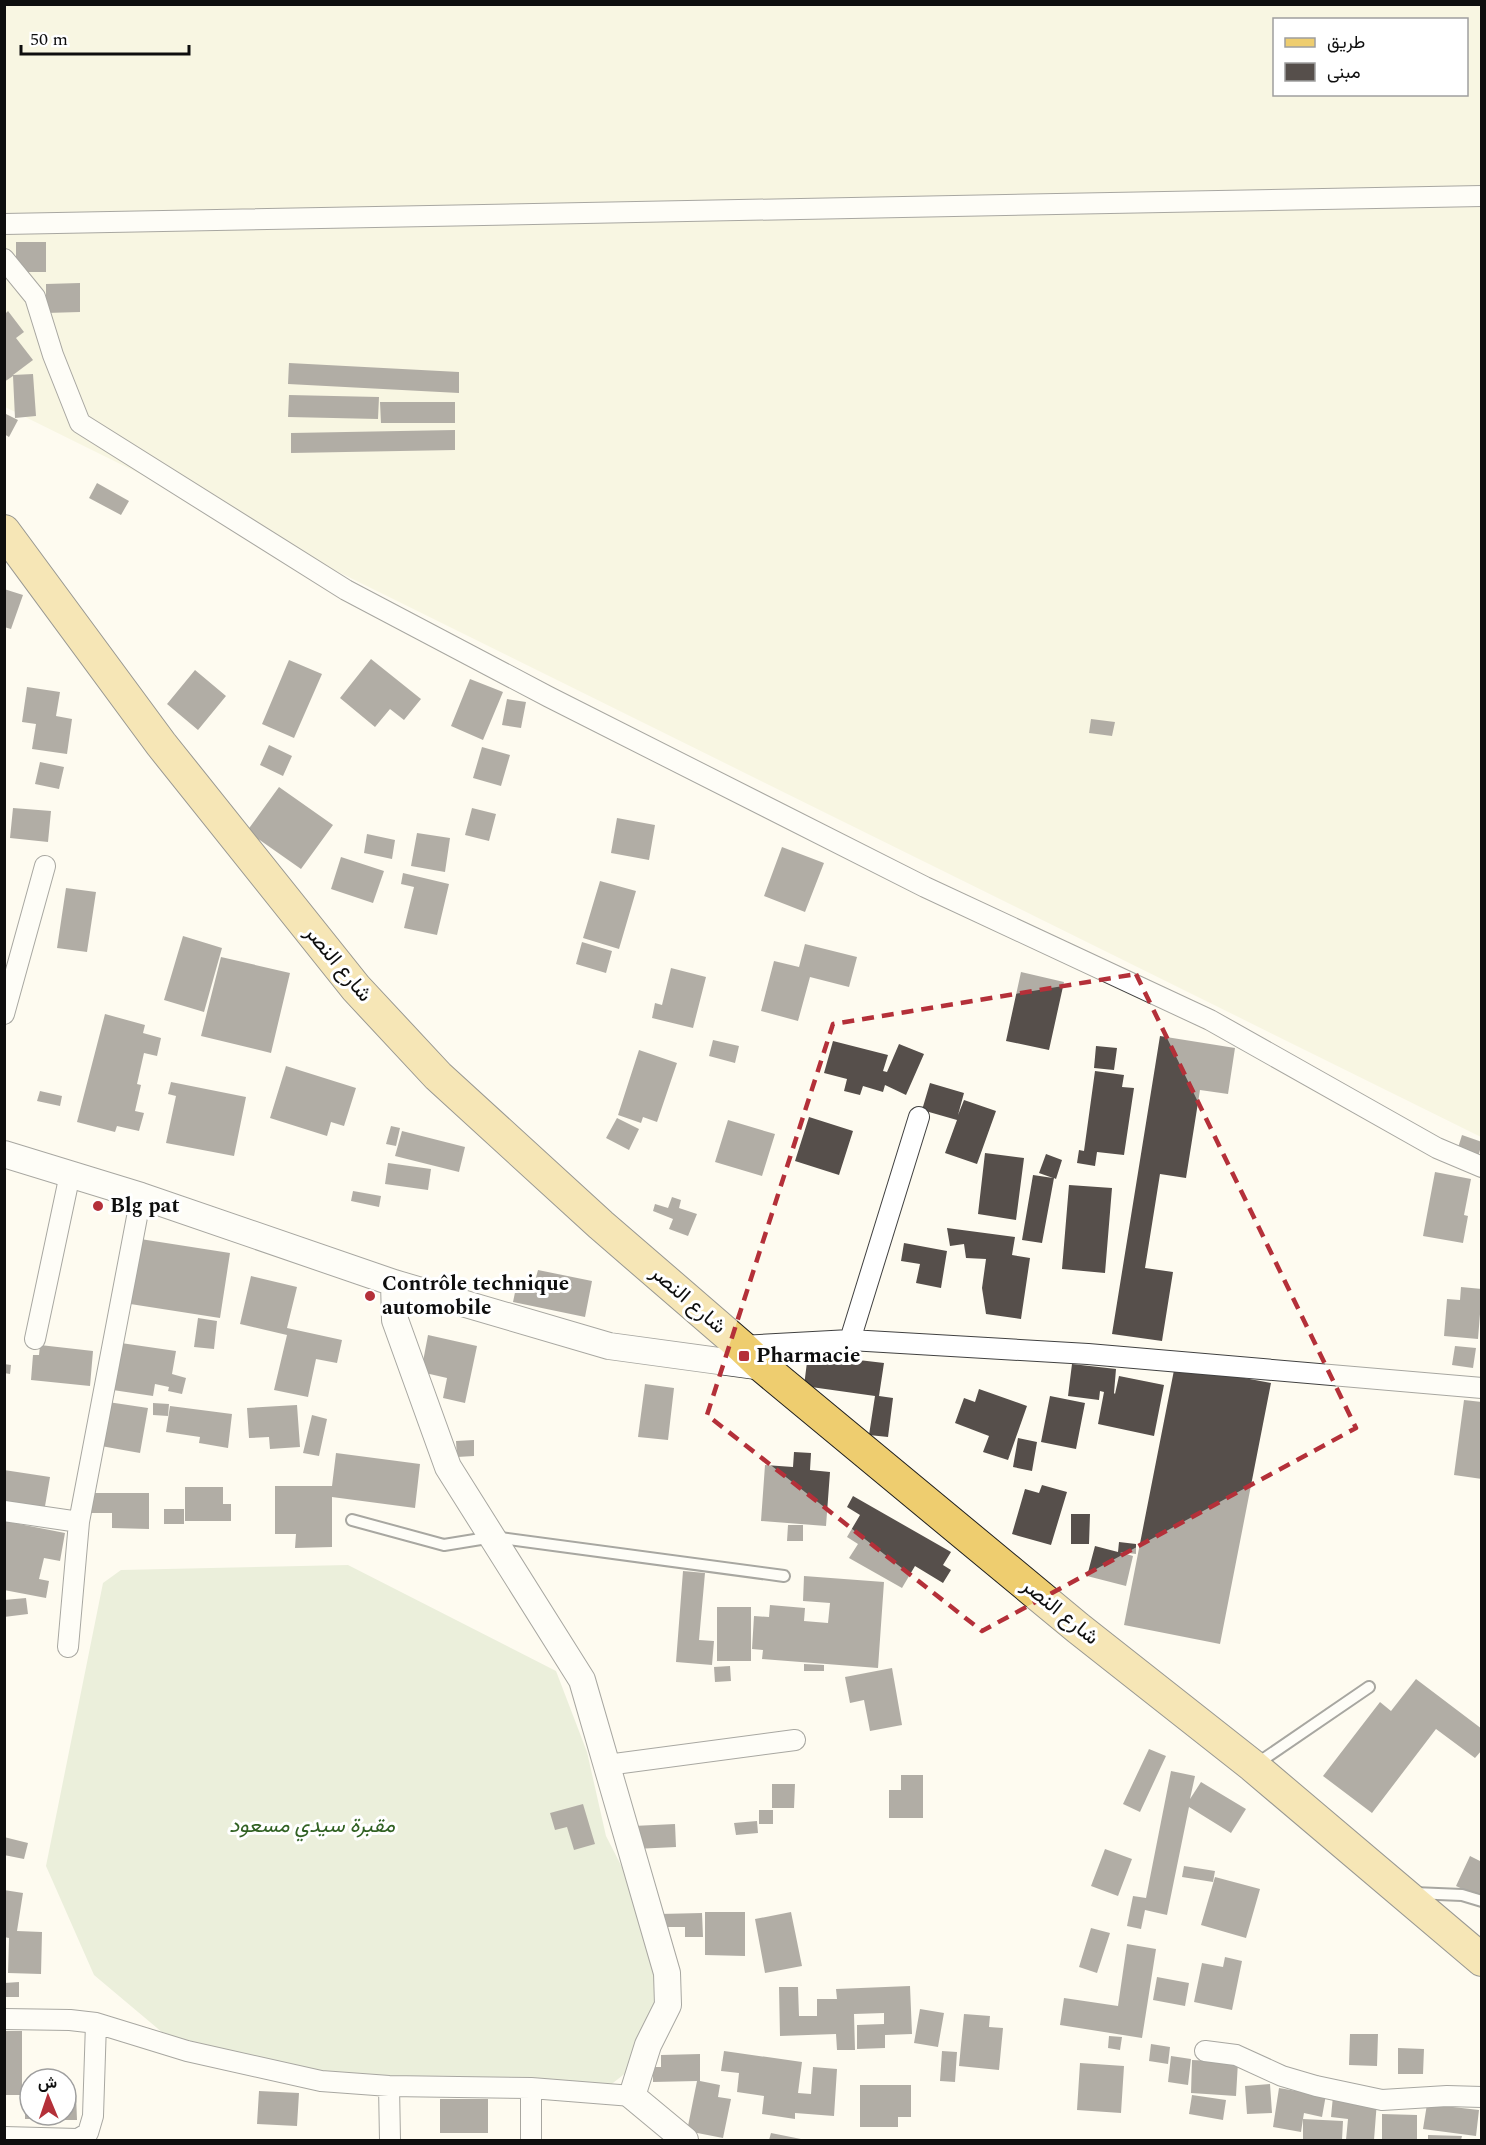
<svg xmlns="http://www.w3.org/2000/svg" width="1486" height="2145" viewBox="0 0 1486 2145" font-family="Spectral,Vazirmatn,serif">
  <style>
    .farmland { fill: #f2efd1; fill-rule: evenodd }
    .cemetery { fill: #d6dfc2 }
    .building { fill: #564f4b }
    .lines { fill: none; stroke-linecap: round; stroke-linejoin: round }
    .service-casing { stroke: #414141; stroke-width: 14 }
    .minor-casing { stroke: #414141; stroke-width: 22 }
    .tertiary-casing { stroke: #414141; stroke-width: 28 }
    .primary-casing { stroke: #1f1f1f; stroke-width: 34 }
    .service { stroke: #fff; stroke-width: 10 }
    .minor { stroke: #fff; stroke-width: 20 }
    .tertiary { stroke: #fff; stroke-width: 26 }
    .primary { stroke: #eecd6f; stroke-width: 32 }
    .marked { fill: none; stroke: #b43039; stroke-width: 4.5; stroke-dasharray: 12 8; stroke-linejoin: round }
    .poi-dot { fill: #b43039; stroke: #fff; stroke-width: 2 }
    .labels { text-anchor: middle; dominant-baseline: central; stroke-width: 6; stroke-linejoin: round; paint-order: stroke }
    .street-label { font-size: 21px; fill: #0e0e0e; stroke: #fff }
    .poi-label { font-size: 21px; font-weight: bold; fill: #0e0e0e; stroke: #fff; text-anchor: start }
    .park-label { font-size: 21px; font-style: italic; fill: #316123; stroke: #fff }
  </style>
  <rect width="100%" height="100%" fill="#fefbf0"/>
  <path class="farmland" d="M4 5H1481V1137L5 407ZM1274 20H1466V94H1274Z"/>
  <path class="cemetery" d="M348 1565 556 1671 587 1752 606 1836 645 1912 663 1991 637 2064 599 2094 405 2093 182 2049 94 1975 46 1866 103 1583 121 1570Z"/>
  <path class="building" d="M16 242H46V272H16Z
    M80 283V312L46 313V284Z
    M4 310 6 313 8 311 24 332 16 338 33 360 13 375 33 374 36 416 15 418 13 376 4 382Z
    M289 363 459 372V393L288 384Z
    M289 395 379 397 378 419 288 417Z
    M380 402H455V423H381Z
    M4 413 18 420 9 437 4 434Z
    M455 430V450L291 453V433Z
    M97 483 129 501 121 515 89 498Z
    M4 589 23 595 11 629 4 627Z
    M371 659 421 699 404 720 390 709 375 727 340 698Z
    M289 660 322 674 294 738 262 724Z
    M195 670 226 696 198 730 167 704Z
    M470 679 503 692 483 740 451 726Z
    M27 687 60 692 56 716 72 719 67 754 32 749 36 724 22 722Z
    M507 699 526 702 521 728 502 725Z
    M1091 719 1115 722 1112 736 1089 733Z
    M269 745 292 756 283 776 260 765Z
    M482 747 510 755 501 786 473 778Z
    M40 762 64 767 59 789 35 784Z
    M279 787 333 825 301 869 247 831Z
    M13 808 51 811 48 842 10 838Z
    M472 808 496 814 489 841 465 835Z
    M617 818 655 825 649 860 611 853Z
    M417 833 450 838 445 872 411 866Z
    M367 834 395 840 392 859 364 853Z
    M782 847 824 863 805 912 764 896Z
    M341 857 384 871 373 903 331 889Z
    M403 873 449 884 437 935 404 928 414 887 401 884Z
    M600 881 636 891 619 949 583 938Z
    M66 888 96 892 87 952 57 948Z
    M183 936 222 948 204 1012 164 1000Z
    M582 942 612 951 606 973 576 964Z
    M805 944 857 957 849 987 810 977 798 1021 761 1011 774 961 799 967Z
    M221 957 290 973 271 1053 201 1036Z
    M671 968 706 977 693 1028 652 1018 655 1003 662 1005Z
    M1021 972 1064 982 1049 1050 1006 1041Z
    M105 1014 145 1025 143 1033 161 1038 157 1056 144 1053 137 1084 141 1085 135 1111 144 1113 139 1131 117 1126 115 1132 77 1122Z
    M1160 1036 1235 1048 1228 1094 1200 1090 1186 1178 1160 1174 1145 1268 1173 1272 1162 1341 1112 1334Z
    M713 1040 739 1046 735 1063 709 1056Z
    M833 1041 888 1055 883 1071 887 1072 899 1044 924 1054 906 1095 885 1085 883 1092 863 1086 860 1095 844 1091 847 1079 824 1073Z
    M1096 1046 1117 1048 1114 1070 1094 1068Z
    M639 1050 677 1063 657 1122 643 1117 641 1123 618 1115Z
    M286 1066 356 1088 344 1126 331 1122 327 1136 270 1118Z
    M1095 1071 1124 1075 1122 1087 1134 1088 1124 1155 1097 1152 1095 1166 1077 1163 1079 1150 1084 1151Z
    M171 1082 246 1097 234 1156 166 1143 176 1096 168 1094Z
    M930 1083 964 1093 958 1115 964 1100 996 1111 977 1164 945 1153 957 1120 922 1110Z
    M40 1091 62 1096 60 1106 37 1101Z
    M809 1117 853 1131 839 1175 795 1161Z
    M617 1118 639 1129 629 1150 606 1138Z
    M728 1120 775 1134 762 1176 715 1162Z
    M391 1126 400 1128 396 1146 386 1144Z
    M402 1131 465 1147 459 1172 395 1156Z
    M1462 1135 1482 1142 1478 1158 1457 1151Z
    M985 1153 1024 1158 1016 1220 978 1214Z
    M1046 1154 1062 1160 1056 1179 1054 1178 1042 1243 1022 1240 1033 1175 1053 1178 1039 1173Z
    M388 1163 431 1169 428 1190 385 1184Z
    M1435 1172 1471 1179 1464 1215 1468 1216 1463 1243 1423 1236Z
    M1069 1185 1112 1188 1105 1273 1062 1269Z
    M353 1191 381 1196 379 1207 351 1201Z
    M672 1197 681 1200 679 1208 697 1214 688 1236 669 1229 673 1219 653 1211 655 1204 668 1208Z
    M947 1228 1015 1237 1012 1255 1030 1258 1021 1319 986 1314 982 1288 986 1259 966 1258 964 1244 950 1246Z
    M134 1238 230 1253 220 1318 124 1303Z
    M904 1243 947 1251 941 1288 916 1283 920 1264 901 1261Z
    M538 1270 592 1281 585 1317 513 1302 518 1278 535 1281Z
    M251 1276 297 1287 287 1328 342 1340 337 1363 316 1359 308 1397 274 1390 287 1335 240 1324Z
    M1461 1287 1482 1289 1478 1339 1444 1336 1447 1299 1460 1300Z
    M198 1318 217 1321 214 1349 194 1347Z
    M428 1335 477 1346 465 1403 443 1398 447 1378 421 1372Z
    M114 1342 176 1351 172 1374 186 1378 182 1394 168 1391 169 1387 155 1384 153 1396 106 1389Z
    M40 1345 93 1351 90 1386 31 1380 33 1355H39Z
    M1455 1346 1476 1348 1473 1368 1452 1365Z
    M808 1354 884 1363 879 1396 893 1398 888 1437 869 1435 875 1396 804 1386Z
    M4 1364 11 1365 10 1374 4 1373Z
    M1072 1364 1116 1369 1114 1393 1115 1394 1119 1376 1164 1385 1154 1436 1098 1424 1104 1392 1100 1391 1099 1400 1068 1396Z
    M1175 1365 1271 1383 1220 1644 1124 1625Z
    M645 1384 674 1388 668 1440 638 1437Z
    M979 1389 1027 1406 1008 1460 983 1452 989 1436 955 1423 964 1398 975 1402Z
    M1050 1396 1085 1403 1076 1449 1041 1442Z
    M1464 1400 1482 1402V1479L1454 1475Z
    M108 1402 148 1408 140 1453 101 1446Z
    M153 1403 169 1404 168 1416 153 1415Z
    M297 1405 300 1447 270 1449 269 1437 249 1438 247 1408Z
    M170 1406 232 1414 228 1448 199 1443 200 1437 166 1432Z
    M312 1415 327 1419 319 1456 303 1453Z
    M1018 1438 1037 1442 1032 1471 1013 1467Z
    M474 1440V1456L457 1457 456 1441Z
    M794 1452 811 1453 810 1470 830 1472 826 1526 761 1521 765 1465 793 1467Z
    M336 1453 420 1464 415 1508 332 1497V1547L295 1548 296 1534H275V1486H332Z
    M4 1470 50 1477 44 1512 4 1506Z
    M1042 1485 1067 1492 1051 1545 1012 1534 1025 1489 1039 1493Z
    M185 1487H223V1504H231V1521H185Z
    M90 1493H149V1529L112 1528V1513H90Z
    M853 1496 951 1552 943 1565 951 1570 943 1583 915 1566 902 1588 849 1558 858 1544 847 1537 860 1515 847 1507Z
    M164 1509H184V1524H164Z
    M1071 1514H1090L1089 1544H1071Z
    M4 1521 65 1533 60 1561 44 1558 39 1579 49 1581 46 1598 4 1590Z
    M788 1525H803V1541H787Z
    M1119 1542 1136 1544V1554L1120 1552 1133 1556 1126 1586 1087 1576 1095 1546 1118 1552Z
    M683 1571 705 1573 699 1640 714 1641 712 1665 676 1662Z
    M804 1576 884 1582 878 1668 762 1659 763 1650 752 1649 754 1616 769 1617 770 1605 805 1608 804 1621 828 1623 830 1603 803 1601Z
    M26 1598 28 1614 4 1617V1600Z
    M717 1607H751V1661H717Z
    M804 1664 824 1665V1671H804Z
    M730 1666 731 1681 715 1682 714 1667Z
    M892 1668 902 1725 870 1731 864 1700 850 1703 845 1677Z
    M1416 1679 1482 1729V1750L1475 1758 1436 1729 1372 1813 1323 1776 1380 1702 1391 1711Z
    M1149 1749 1166 1756 1140 1812 1123 1804Z
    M1171 1771 1195 1776 1190 1799 1201 1782 1246 1809 1231 1833 1189 1807 1167 1915 1145 1910 1141 1929 1127 1926 1133 1896 1146 1898Z
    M901 1775H923V1818H889V1790H901Z
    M772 1784H795L794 1808H772Z
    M583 1804 595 1844 574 1850 567 1827 555 1830 550 1813Z
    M759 1810H773V1824H759Z
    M757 1821 758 1833 736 1835 734 1823Z
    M675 1824 676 1847 635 1849 633 1826Z
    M4 1837 28 1843 24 1859 4 1855Z
    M1105 1849 1132 1859 1118 1896 1091 1886Z
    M1470 1856 1482 1862V1898L1456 1886Z
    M1184 1866 1215 1871 1213 1882 1182 1877Z
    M1215 1877 1260 1889 1246 1938 1201 1925Z
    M4 1890 23 1893 17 1931 42 1932 41 1974 8 1973 9 1938 4 1937Z
    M705 1912H745V1956L705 1955Z
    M791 1912 802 1966 765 1973 755 1919Z
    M702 1913 703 1937H685V1927H660L659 1914Z
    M1091 1928 1110 1933 1097 1973 1079 1967Z
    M1127 1944 1156 1949 1142 2038 1060 2025 1064 1998 1118 2006Z
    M1225 1957 1242 1961 1232 2010 1194 2002 1202 1963 1223 1967Z
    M1157 1977 1189 1983 1185 2006 1153 2000Z
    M19 1982V1997H4V1983Z
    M910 1986 912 2034 885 2035V2048L857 2049V2025L884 2024V2013L854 2014 855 2050H837L836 2034 780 2036 779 1987H798L799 2016H817V1999H837L836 1989Z
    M920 2009 944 2013 938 2047 914 2043Z
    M964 2014 990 2016 989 2027 1003 2028 999 2070 959 2066Z
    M4 2031H22V2095H4Z
    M1350 2034H1378L1377 2066 1349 2065Z
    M1109 2036 1122 2037 1120 2050 1108 2048Z
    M1151 2044 1170 2047 1168 2064 1149 2061Z
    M1398 2048 1424 2049 1423 2074H1398Z
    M724 2051 802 2062 798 2093 811 2094 813 2067 837 2069 834 2116 795 2113V2119L762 2114 764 2096 737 2092 739 2073 721 2071Z
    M942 2051 957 2052 955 2082 940 2081Z
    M700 2054V2081L720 2085 718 2097 731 2099 723 2138 687 2131 697 2081 653 2082V2067H661V2055Z
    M1171 2056 1191 2059 1188 2085 1168 2082Z
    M1192 2060 1238 2062 1236 2096 1191 2093Z
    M1080 2063 1124 2066 1121 2113 1077 2110Z
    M1270 2084 1272 2113 1247 2114 1245 2086Z
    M860 2085H911V2117H898V2127H860Z
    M25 2087H30V2115H52V2119H25Z
    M1279 2088 1308 2093 1327 2089 1322 2117 1304 2113 1303 2119 1343 2121 1342 2140H1303V2119L1301 2132 1273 2127Z
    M259 2091 299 2093 297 2126 257 2124Z
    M66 2094H76L77 2120H56V2115H66Z
    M1192 2095 1226 2100 1223 2120 1189 2114Z
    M1333 2096 1377 2101 1374 2140H1346L1348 2119 1331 2117Z
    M440 2099H488V2133H440Z
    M1427 2104 1479 2110 1476 2136 1423 2129Z
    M1382 2114 1417 2115V2140H1382Z
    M771 2133 801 2139 800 2140H769Z
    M1428 2135 1462 2136 1461 2140H1428Z"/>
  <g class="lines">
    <g class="service-casing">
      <path id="service" d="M352 1520 444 1545 493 1537 784 1576
        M1255 1765 1369 1687
        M1414 1893 1462 1895 1482 1901"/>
    </g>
    <g class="minor-casing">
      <path id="minor" d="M4 224 1482 196
        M4 259 35 297 53 355 80 423 346 590 549 697 925 887 1210 1020 1437 1148 1482 1167
        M4 1014 45 866
        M35 1339 70 1174
        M850 1340 919 1117
        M741 1346 850 1340 1088 1354 1482 1388
        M4 1511 79 1522
        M68 1647 79 1522 141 1196
        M607 1765 795 1740
        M4 2019 70 2020 96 2023 187 2051 321 2081 389 2086 531 2088 632 2096
        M1205 2051 1236 2055 1282 2076 1316 2086 1382 2100 1447 2096 1482 2097
        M389 2086 390 2140
        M4 2137 78 2139 88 2133 93 2116 96 2023
        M531 2140V2088"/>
    </g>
    <g class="tertiary-casing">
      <path id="tertiary" d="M4 1154 141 1196 394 1283 609 1346 763 1367
        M394 1283 395 1320 448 1467 582 1680 667 1973 668 2005 648 2045 632 2096 685 2140"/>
    </g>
    <g class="primary-casing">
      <path id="primary" d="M4 531 161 744 356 988 438 1076 601 1225 741 1346 763 1367 1078 1628 1253 1766 1482 1960"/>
    </g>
    <use href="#service" class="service"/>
    <use href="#minor" class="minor"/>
    <use href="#tertiary" class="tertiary"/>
    <use href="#primary" class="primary"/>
  </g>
  <path d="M0 0H1486V2145H0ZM1136 974 1356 1428 982 1631 707 1415 833 1024Z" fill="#fefbf0" fill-opacity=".55" fill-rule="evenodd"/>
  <path class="marked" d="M1136 974 1356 1428 982 1631 707 1415 833 1024Z"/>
  <g class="poi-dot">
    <circle cx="98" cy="1206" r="6"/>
    <circle cx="370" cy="1296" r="6"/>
    <rect x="738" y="1350" width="12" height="12" rx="3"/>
  </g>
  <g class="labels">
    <g class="street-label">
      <text transform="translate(338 964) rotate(50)">شارع النصر</text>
      <text transform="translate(688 1300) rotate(41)">شارع النصر</text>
      <text transform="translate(1060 1612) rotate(39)">شارع النصر</text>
    </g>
    <g class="poi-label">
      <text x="110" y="1206">Blg pat</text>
      <text x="382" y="1284">Contrôle technique<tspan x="382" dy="24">automobile</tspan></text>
      <text x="756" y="1356">Pharmacie</text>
    </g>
    <g class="park-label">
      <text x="312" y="1826">مقبرة سيدي مسعود</text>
    </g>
  </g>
  <rect width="1486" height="2145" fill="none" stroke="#0e0e0e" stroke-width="12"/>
  <rect x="1273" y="18" width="195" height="78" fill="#ffffff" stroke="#9f9f9f" stroke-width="1.5"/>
  <rect x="1285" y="38" width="30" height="9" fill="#eecd6f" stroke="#9f9f9f" stroke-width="1.5"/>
  <text x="1327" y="48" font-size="18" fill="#0e0e0e">طريق</text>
  <rect x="1285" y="63" width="30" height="18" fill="#564f4b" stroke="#9f9f9f" stroke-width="1.5"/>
  <text x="1327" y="78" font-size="18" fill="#0e0e0e">مبنى</text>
  <g transform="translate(48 2097) rotate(358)"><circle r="28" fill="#ffffff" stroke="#9f9f9f" stroke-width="1.5"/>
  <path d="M0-4.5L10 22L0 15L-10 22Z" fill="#b43039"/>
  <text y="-9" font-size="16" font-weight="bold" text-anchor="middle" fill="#0e0e0e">ش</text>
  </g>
  <path d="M21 45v9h168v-9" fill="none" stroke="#0e0e0e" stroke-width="3"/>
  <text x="30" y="45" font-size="18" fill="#0e0e0e" stroke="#ffffff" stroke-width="4.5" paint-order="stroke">50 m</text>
</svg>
